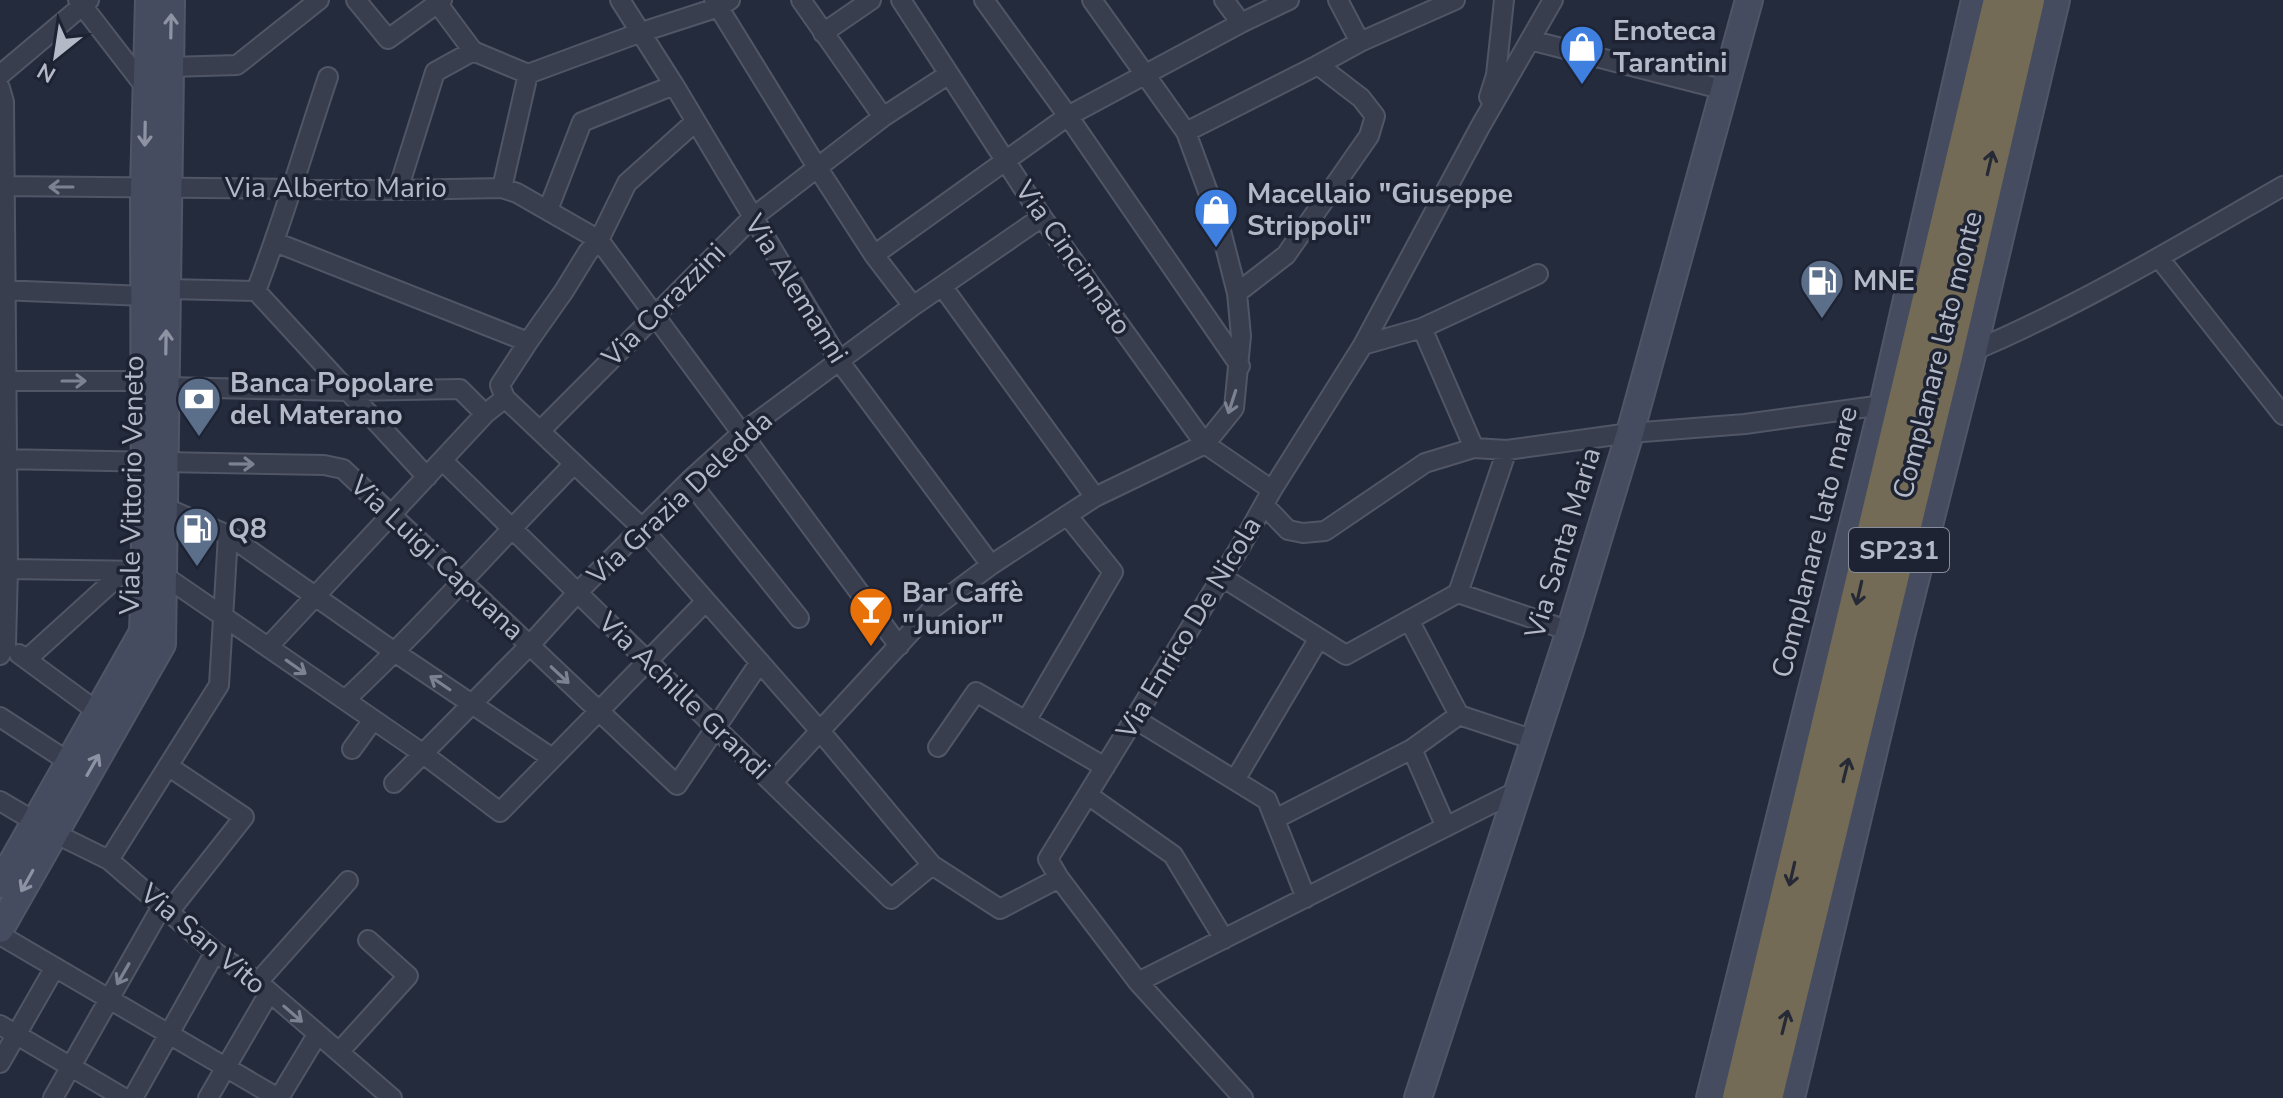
<svg xmlns="http://www.w3.org/2000/svg" width="2283" height="1098" viewBox="0 0 2283 1098" font-family="'Nunito Sans',sans-serif">
  <style>
    .lines { fill: none; stroke-linecap: round; stroke-linejoin: round }
    .street-casing { stroke: #505665; stroke-width: 22 }
    .secondary-casing { stroke: #505665; stroke-width: 30 }
    .highway-casing { stroke: #404655; stroke-width: 36 }
    .street { stroke: #383e4d; stroke-width: 18 }
    .secondary { stroke: #464c60; stroke-width: 26 }
    .highway { stroke: #736b55; stroke-width: 32 }
    .oneway { stroke: #8e93a4 }
    .oneway2 { stroke: #262a36 }
    .oneway3 { stroke: #7c8291 }
    .labels { text-anchor: middle; dominant-baseline: central; stroke-width: 7; stroke-linejoin: round; paint-order: stroke }
    .shield { fill: #1d2332; stroke: #878c9b; stroke-width: 2 }
    .shield-label { font-size: 26px; font-weight: bold; fill: #b4b9c8 }
    .poi-label { font-size: 28px; font-weight: bold; fill: #b4b9c8; stroke: #1d2332; text-anchor: start }
    .street-label { font-size: 28px; fill: #b4b9c8; stroke: #1d2332 }
  </style>
  <rect width="100%" height="100%" fill="#242b3d"/>
  <g class="lines">
    <g class="street-casing">
      <path id="street" d="M78 0 146 88
        M356 0 388 39 442 0
        M435 0 473 51
        M620 0 674 85 840 362 991 565
        M714 0 817 167 874 255 913 306
        M801 0 883 117
        M901 0 1042 217 1205 444 1272 490
        M984 0 1068 116 1240 366
        M1224 0 1241 23
        M1338 0 1360 42
        M823 33 871 0
        M1530 40 1725 90
        M170 67 237 65 319 0
        M528 74 639 33 719 7 730 0
        M0 75 89 0
        M0 88 4 102 8 569 6 645 0 655
        M1489 97 1496 75 1504 0
        M1186 132 1318 65 1360 42 1455 0
        M0 186 398 190 502 188 517 193 599 240 899 646
        M398 190 435 72 473 51 528 74 502 188
        M548 210 582 122 674 85
        M275 242 528 342
        M874 255 1068 116 1241 23 1289 0
        M2159 258 2283 415
        M942 286 1095 497
        M167 289 256 291 427 477
        M0 290 145 296
        M256 291C283 221 304 148 328 77
        M1237 293 1286 255 1369 136 1375 116 1361 98 1318 65
        M1422 328 1474 448
        M1363 345 1422 328 1538 274
        M1973 351C2081 305 2182 244 2283 186
        M0 378 5 381H144
        M166 387 348 391 460 389 485 414
        M505 398 642 528 821 732 932 865 1000 909 1059 878
        M540 431 752 218 883 117 949 74
        M0 459 324 465 343 469 599 711 706 601
        M443 461 891 899 932 865
        M689 481 799 618
        M1264 505 1288 530 1303 533 1325 531 1425 463 1474 448 1507 450 1630 433 1745 424 1883 405
        M164 507 228 535 396 653 552 758
        M0 563 8 569 145 571
        M163 575 422 753 500 812 599 711 677 785 760 662
        M1222 577 1346 655 1458 593 1507 450
        M1458 593 1570 631
        M1409 620 1459 715 1534 740
        M268 647 485 414 505 398 500 385 528 342 564 291 588 252 599 240 627 183 695 122
        M19 654 98 712
        M27 659 124 571
        M345 700C425 625 497 542 574 464
        M0 717 69 762
        M1135 719 1267 800 1306 898
        M1026 721 1113 572 1067 515
        M938 747 976 692 1105 767
        M352 749 373 720
        M1412 749 1446 827
        M168 766 244 817 169 912
        M1235 780 1319 638
        M773 782 932 609 991 565 1095 497 1205 444 1234 408 1241 336 1237 293 1218 219 1186 132 1092 0
        M394 783 529 646 577 593 689 481 742 433 913 306 1042 217
        M1088 795 1173 855 1224 939
        M0 801 54 833 109 860 215 952 258 982 392 1098
        M1275 819 1412 749 1459 715
        M109 860 219 685 228 535
        M0 935 278 1098
        M258 982 348 881
        M1138 982 1517 791
        M0 1025 124 1098
        M339 1052 408 976 368 940
        M0 1063 55 967
        M53 1098 162 906
        M133 1098 215 952
        M208 1098 269 993
        M279 1098 317 1035
        M1243 1098 1138 982 1059 878 1048 859 1242 544 1272 490 1363 345 1480 127 1553 0"/>
    </g>
    <g class="secondary-casing">
      <path id="secondary" d="M0 884 143 632 145 571 144 187 149 0
        M0 929 162 644 171 0
        M1418 1098 1570 631 1630 433 1749 0
        M1710 1098 1883 405 1975 0
        M1791 1098 1901 636 1973 351 2056 0"/>
    </g>
    <g class="highway-casing">
      <path id="highway" d="M1739 1098 2000 0
        M1766 1098 1946 356 2028 0"/>
    </g>
    <use href="#street" class="street"/>
    <use href="#secondary" class="secondary"/>
    <use href="#highway" class="highway"/>
  </g>
  <defs><path id="oneway-shaft" d="M-6 0H5M1.5-3L5.5 0L1.5 3" fill="none" stroke-width="1.6" stroke-linecap="round" stroke-linejoin="round" transform="scale(2)"/></defs>
  <g class="oneway">
    <use href="#oneway-shaft" transform="translate(171 26) rotate(-89)"/>
    <use href="#oneway-shaft" transform="translate(145 134) rotate(91)"/>
    <use href="#oneway-shaft" transform="translate(166 342) rotate(-89)"/>
    <use href="#oneway-shaft" transform="translate(93 765) rotate(-60)"/>
    <use href="#oneway-shaft" transform="translate(27 881) rotate(119)"/>
  </g>
  <g class="oneway2">
    <use href="#oneway-shaft" transform="translate(1990 163) rotate(-77)"/>
    <use href="#oneway-shaft" transform="translate(1859 593) rotate(103)"/>
    <use href="#oneway-shaft" transform="translate(1846 770) rotate(-76)"/>
    <use href="#oneway-shaft" transform="translate(1792 874) rotate(103)"/>
    <use href="#oneway-shaft" transform="translate(1785 1022) rotate(-76)"/>
  </g>
  <g class="oneway3">
    <use href="#oneway-shaft" transform="translate(61 187) rotate(-180)"/>
    <use href="#oneway-shaft" transform="translate(74 381)"/>
    <use href="#oneway-shaft" transform="translate(1232 402) rotate(108)"/>
    <use href="#oneway-shaft" transform="translate(242 464) rotate(1)"/>
    <use href="#oneway-shaft" transform="translate(296 667) rotate(35)"/>
    <use href="#oneway-shaft" transform="translate(560 675) rotate(43)"/>
    <use href="#oneway-shaft" transform="translate(440 683) rotate(-146)"/>
    <use href="#oneway-shaft" transform="translate(123 974) rotate(120)"/>
    <use href="#oneway-shaft" transform="translate(293 1014) rotate(41)"/>
  </g>
  <defs>
    <g id="shop-pin" transform="scale(2.3)"><path d="M0 17L-7.5 6A9.5 9.5 0 1 1 7.5 6Z" fill="#3f7fe0" stroke="#1d2332"/><path d="M-5-2.5h2.3a2.7 3.5 0 0 1 5.4 0H5L5.5 6h-11ZM-1.5-2.5h3a1.5 2.3 0 0 0-3 0Z" fill="#fff"/></g>
    <g id="fuel-pin" transform="scale(2.3)"><path d="M0 17L-7.5 6A9.5 9.5 0 1 1 7.5 6Z" fill="#5c6f8a" stroke="#1d2332"/><path d="M-5.5-6h7V0h2V4h1.3V-2.5L3-4.5l.8-.8L6-3V5H2.5V1h-1V6h-7ZM-4.2-4.7v3.2H.2V-4.7Z" fill="#fff"/></g>
    <g id="bank-pin" transform="scale(2.3)"><path d="M0 17L-7.5 6A9.5 9.5 0 1 1 7.5 6Z" fill="#5c6f8a" stroke="#1d2332"/><path d="M-6-4H6V4H-6ZM0-2.3a2.3 2.3 0 1 0 0 4.6a2.3 2.3 0 1 0 0-4.6Z" fill="#fff"/></g>
    <g id="bar-pin" transform="scale(2.3)"><path d="M0 17L-7.5 6A9.5 9.5 0 1 1 7.5 6Z" fill="#e8710a" stroke="#1d2332"/><path d="M-6-5H6L.8 .8V4.5H3.5V6h-7V4.5H-.8V.8Z" fill="#fff"/></g>
  </defs>
  <g fill-rule="evenodd">
    <use href="#shop-pin" x="1582" y="47"/>
    <use href="#shop-pin" x="1216" y="210"/>
    <use href="#fuel-pin" x="1822" y="281"/>
    <use href="#bank-pin" x="199" y="399"/>
    <use href="#fuel-pin" x="197" y="529"/>
    <use href="#bar-pin" x="871" y="609"/>
  </g>
  <g class="labels">
    <rect class="shield" x="1849" y="528" width="100" height="44" rx="6"/>
    <g class="shield-label">
      <text x="1899" y="550">SP231</text>
    </g>
    <g class="poi-label">
      <text x="1613" y="31">Enoteca<tspan x="1613" dy="32">Tarantini</tspan></text>
      <text x="1247" y="194">Macellaio "Giuseppe<tspan x="1247" dy="32">Strippoli"</tspan></text>
      <text x="1853" y="281">MNE</text>
      <text x="230" y="383">Banca Popolare<tspan x="230" dy="32">del Materano</tspan></text>
      <text x="228" y="529">Q8</text>
      <text x="902" y="593">Bar Caffè<tspan x="902" dy="32">"Junior"</tspan></text>
    </g>
    <g class="street-label">
      <text x="336" y="188">Via Alberto Mario</text>
      <text transform="translate(1073 258) rotate(55)">Via Cincinnato</text>
      <text transform="translate(796 289) rotate(58)">Via Alemanni</text>
      <text transform="translate(664 305) rotate(-45)">Via Corazzini</text>
      <text transform="translate(1938 355) rotate(-76)">Complanare lato monte</text>
      <text transform="translate(132 485) rotate(-89)">Viale Vittorio Veneto</text>
      <text transform="translate(680 498) rotate(-43)">Via Grazia Deledda</text>
      <text transform="translate(1815 542) rotate(-76)">Complanare lato mare</text>
      <text transform="translate(1563 543) rotate(-73)">Via Santa Maria</text>
      <text transform="translate(437 558) rotate(43)">Via Luigi Capuana</text>
      <text transform="translate(1189 628) rotate(-59)">Via Enrico De Nicola</text>
      <text transform="translate(684 696) rotate(44)">Via Achille Grandi</text>
      <text transform="translate(203 939) rotate(40)">Via San Vito</text>
    </g>
  </g>
  <g transform="translate(56 56) rotate(210)" stroke="#1d2332" stroke-width="6" paint-order="stroke">
  <path d="M0-6L14 30L0 20L-14 30Z" fill="#b4b9c8"/>
  <text y="-12" font-size="22" font-weight="bold" text-anchor="middle" fill="#b4b9c8">N</text>
  </g>
</svg>
